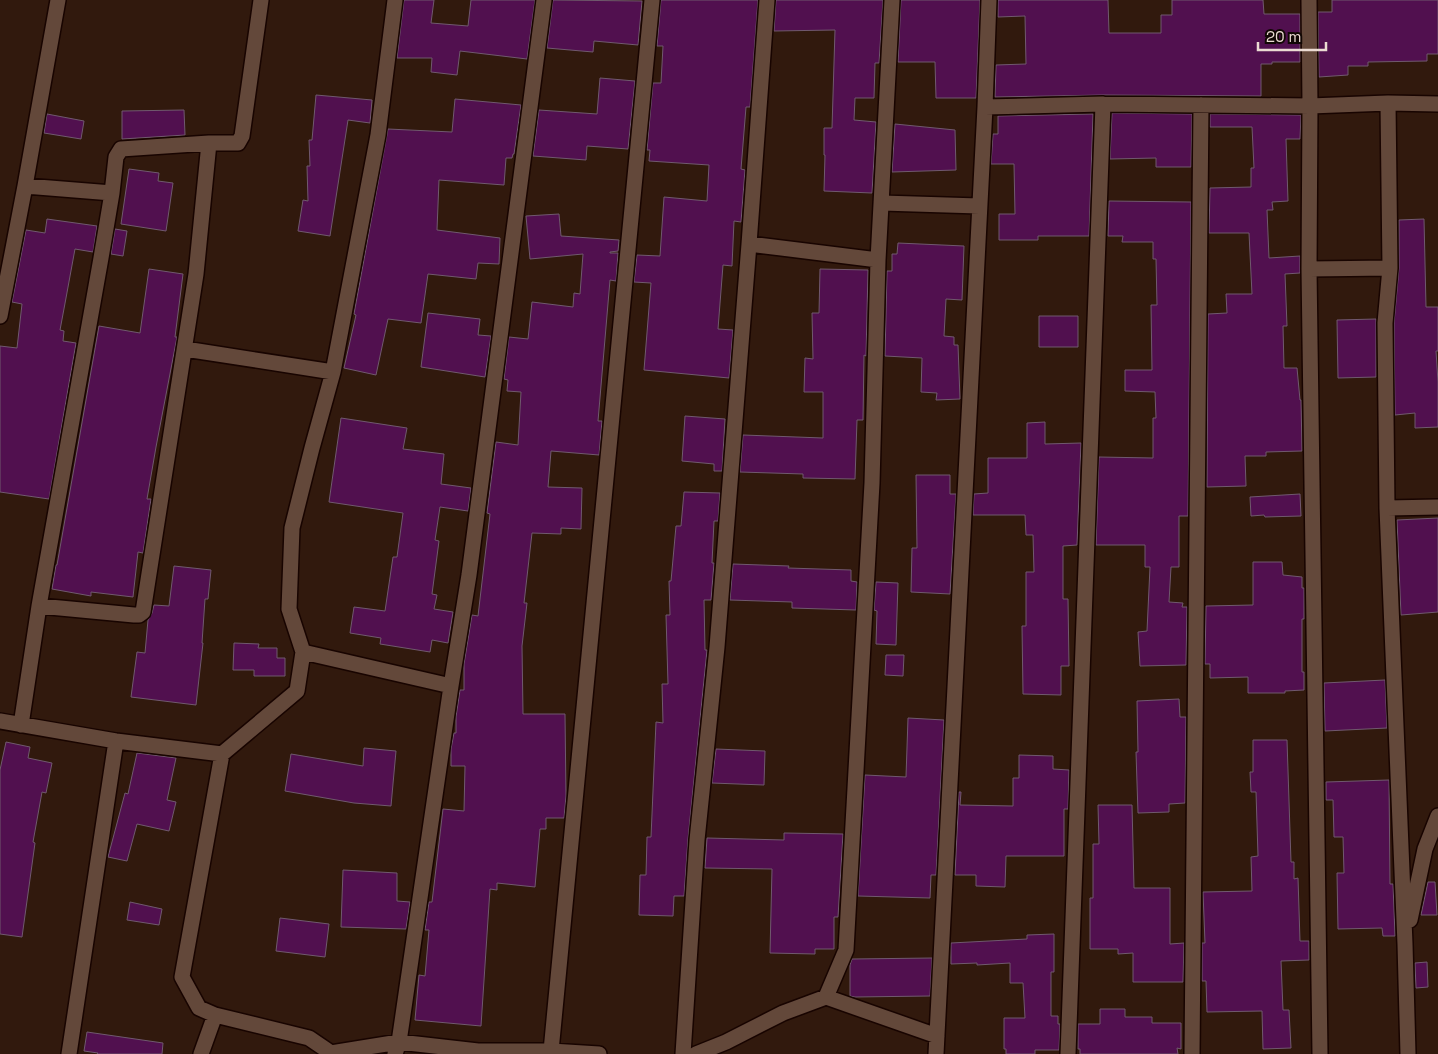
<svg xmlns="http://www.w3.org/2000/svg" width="1438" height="1054" viewBox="0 0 1438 1054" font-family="'Space Grotesk',sans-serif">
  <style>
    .building { fill: #51104f; stroke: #70596e }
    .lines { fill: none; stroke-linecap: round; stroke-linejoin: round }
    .street-casing { stroke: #180400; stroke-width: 18 }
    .street { stroke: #63483a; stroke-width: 15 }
  </style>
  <rect width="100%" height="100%" fill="#31190d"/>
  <path class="building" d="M404 0H434L431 23 468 26 471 0H535L527 59 460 51 457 75 431 72 432 58H397Z
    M553 0 642 1 638 45 594 41 593 52 547 48Z
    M661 0H758L750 107H746L741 169 745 170 741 222 734 221 732 266 723 265 718 329 733 330 729 378 644 370 651 283 634 282 637 255 660 256 664 197 707 201 709 165 649 161 650 150H647L653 83H661L663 46H657Z
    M776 0H883L879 63H875L874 98H855L854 120 876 122 872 193 824 191 825 155H824V128H832L835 30 774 31Z
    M901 0H980L976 98H936L935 62H898Z
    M998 0H1108L1109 33H1161V15H1172V0H1263L1264 14H1300V62H1272V64H1261V96L1103 95 995 97 996 65 1026 64 1025 16 998 17Z
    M1332 0H1438V54H1427V61L1368 62V66H1348V75L1319 77 1318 12H1332Z
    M600 78 635 81 628 149 587 146 586 160 533 156 539 110 597 114Z
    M316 95 372 100 370 123 348 120 330 236 298 231 303 200 308 201 307 166H310L309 140H312Z
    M455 99 521 105 514 154H513L512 158H506L504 185 439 180 437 230 500 238 499 264 478 263 476 279 428 274 421 323 388 319 376 375 344 368 356 315 354 314 388 129 452 132Z
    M184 110 185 135 122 139V111Z
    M1112 113 1192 114 1191 167H1156V158L1110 159Z
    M47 114 84 121 81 139 44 133Z
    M1093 114 1089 236H1038V240H999V214H1015L1014 164H991L993 134H998V116Z
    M1210 114 1301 115 1300 139H1286L1288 201 1272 202 1273 210H1267L1269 258 1300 256V273L1285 274 1287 326H1283L1284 368H1297L1300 400H1301L1302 451 1266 452V456H1245L1246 486 1207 487 1208 314 1227 313 1226 294H1252L1249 233H1209L1210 188 1251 187V168H1254L1252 127H1210Z
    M895 124 955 130 956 170 892 172Z
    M129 169 159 173 158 181 173 183 166 231 121 224Z
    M1109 201 1191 202 1188 516H1179V567H1171L1169 602 1183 603 1182 607H1187L1186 665 1140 666 1138 632 1147 631 1150 567H1145V545H1096L1099 457 1153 458V418H1156L1155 392 1125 391V370H1152L1151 305H1157L1156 259H1153V242H1122L1123 236H1108Z
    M559 214 561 236 619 240 618 251 610 252V253H618L616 281 610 280 598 421H602L599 455 551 451 548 487 582 488 581 529 561 528V534L532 533 524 603H527L522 646 523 714H565L566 796 564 818H546V829H540L535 887 497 883V890L490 889 481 1026 415 1020 419 975 425 976 429 930H425L429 902H432L443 809 464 811 465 766H451V749L454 733H456V717L460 690H464V664L472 615 478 616 490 514 487 513 496 442 518 445 521 392 507 391 508 380 504 379 509 337 528 339 532 302 573 307 574 293 580 294 583 254 530 259 526 216Z
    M47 219 97 226 93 252 75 249 66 298 60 330 64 331 63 341 76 343 49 499 0 492V346L17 348 22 304 12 302 26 230 45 233Z
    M1424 219 1426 307H1438V351H1436L1438 382V427L1415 428V413L1395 415 1394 323 1399 268V220Z
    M115 229 127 231 123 256 111 254Z
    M898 243 964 246 962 300 946 299 944 336 954 337V345H958L960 399 936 400 937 393 921 392 922 358 885 356 887 271H892V254H897Z
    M149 269 183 274 175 337H177L156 447 147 499H151L143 553 138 552 133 597 91 592V596L52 589 56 565H57L99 326 140 333Z
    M820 269 868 270 866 356 864 355 863 420H857L855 479 803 478V474L740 472 743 435 823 438V392H804L805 358 813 359 812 313H819Z
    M428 313 480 319 478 335 491 336 485 377 421 367Z
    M1039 316H1078V347H1039Z
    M1376 319V377L1338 378 1337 320Z
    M685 416 725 419 722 471H714V464L682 461Z
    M341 418 407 428 403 449 444 454 441 484 471 488 468 511 440 507 435 540 439 541 432 594 437 595 434 609 453 612 448 643 432 640 430 652 380 644 381 638 350 633 354 607 385 611 393 557H397L403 513 329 502Z
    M1045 422V444L1081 443 1077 545 1063 546V599H1068L1069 666H1061V695L1023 694 1022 626H1026V572H1034L1033 535H1026L1025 515H973L974 494 988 493V458H1027V423Z
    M916 475H950V494H956L950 594 911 592 912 548H917Z
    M684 492 720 493 718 521H714L712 563H714L711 600H704L705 650H707L688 839 684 896H674L673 916 639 915 640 875H646L647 837H651L656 722 663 723 662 684H668L666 615H670L669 581H671L676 526H681Z
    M1300 494 1301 516 1265 517 1264 515 1251 516 1250 497Z
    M1438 518V612L1401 615 1397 520Z
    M1253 562H1282L1283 575 1302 577V588H1304V619H1302V672H1304V690L1285 691V693H1248V677L1210 678V664H1205L1206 606 1253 605Z
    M733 564 789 566 788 568 851 570V581L857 582 856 610 792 608V602L730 600Z
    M174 566 211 570 208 599H205L202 643H203L196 705 131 697 137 652 145 653 148 620 152 613 154 605 169 606Z
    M876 582 898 583 896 645 876 644 877 611 874 610Z
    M234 643 259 644 258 648H277V658H285V676H254V670H233Z
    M886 655H904L903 676 885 675Z
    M1385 680 1387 728 1325 731 1324 683Z
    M1179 699 1180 717H1186L1185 803 1169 804V812L1138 813 1136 752H1138L1137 701Z
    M908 718 944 720 936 875H931L930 898 858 896 865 775 906 777Z
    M1253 740H1287L1291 862H1294V879L1298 878 1300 941H1309V960L1281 961 1283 1010H1289L1291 1048 1263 1049 1262 1011 1207 1012 1206 981H1202V943H1205L1203 892 1252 891 1251 857 1258 856 1256 792H1251L1250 772H1253Z
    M6 742 30 747 28 758 52 763 46 793 42 792 33 842 35 843 22 937 0 934V770Z
    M364 748 396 751 391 806 354 803 285 791 291 754 363 766Z
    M716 749 765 751 764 785 712 783Z
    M137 753 176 758 167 800 176 802 169 831 137 824 127 861 108 857 125 793 128 794Z
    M1019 755 1053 756V769L1069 770 1068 809H1064V856H1006L1005 887 976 886V875H955L959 792H961L960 805 1013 806V778H1019Z
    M1389 780 1390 884H1393L1395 936H1383L1382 928 1338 929 1337 873H1344L1343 837H1334L1333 800H1326V782Z
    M1098 805H1132L1134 888H1170V944L1184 943 1183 982H1133V953L1118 954V949H1090V898H1093V844H1099Z
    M784 833 843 834 838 917H834V949H815V954L770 953 772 869 705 868 707 838 784 840Z
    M343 870 397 873V901L410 902 406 929 341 927Z
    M1428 882H1435L1437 915H1421Z
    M130 902 162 909 159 925 127 920Z
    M280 918 329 924 325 957 276 951Z
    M1054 934V972H1051V1016H1058V1024H1060L1059 1050H1035V1054H1006V1049H1004V1018H1025L1023 983H1010V963L977 965V963L951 964V943L1027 939V935Z
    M932 958 930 996 855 997 850 996V965L852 959Z
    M1427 962 1428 987 1416 988 1415 963Z
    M1100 1009H1125V1017H1152V1023H1181V1049L1177 1048 1178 1054H1080V1049H1078V1024H1100Z
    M87 1032 163 1043 162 1054H97L98 1053 84 1051Z"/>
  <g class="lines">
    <g class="street-casing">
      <path id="street" d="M1309 0 1310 106 1309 269 1320 1054
        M1388 103 1390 268 1385 323 1387 508 1405 944 1408 1054
        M985 107 1103 104 1310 106 1388 103 1438 104
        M25 186 112 193
        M882 203 979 206
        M749 244 878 260
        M1309 269 1390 268
        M0 316 25 186 58 0
        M185 349 333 372
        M1387 508 1438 507
        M39 606 134 615H139L143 612 196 274 209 143
        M303 652 451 686
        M0 721 116 741 222 754
        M21 725 39 606 101 258 112 193 116 157 121 149 209 143H238L242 136 261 0
        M1410 920 1425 849 1438 816
        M826 997 846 950 872 483 878 260 892 0
        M215 1015 309 1038 331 1053 399 1042 478 1051H551L599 1054
        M551 1051 652 0
        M69 1054 116 741
        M201 1054 215 1015 199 1008 182 977 222 754 297 691 303 652 289 609 292 528 312 448 333 372 378 135 395 0
        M395 1054 399 1042 451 686 469 575 544 0
        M683 1054 697 840 717 647 749 244 767 0
        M696 1054 726 1042 783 1013 826 997 937 1036
        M936 1054 985 107 989 0
        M1068 1054 1103 104
        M1192 1054 1201 105"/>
    </g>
    <use href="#street" class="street"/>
  </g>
  <path d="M1258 42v8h68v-8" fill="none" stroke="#ecdbd3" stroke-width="2.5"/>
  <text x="1266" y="42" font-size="15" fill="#ecdbd3" stroke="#110704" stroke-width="4" paint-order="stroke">20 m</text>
</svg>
